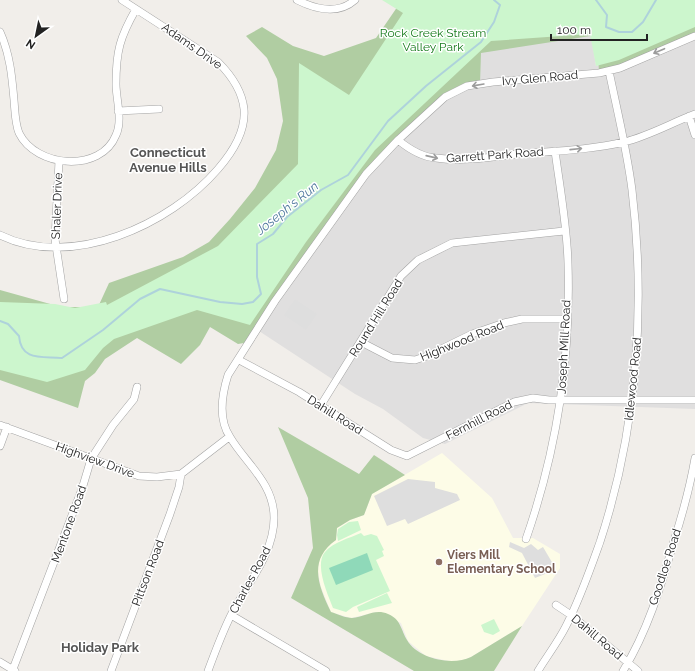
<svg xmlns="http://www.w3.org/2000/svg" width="695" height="671" viewBox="0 0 695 671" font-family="Raleway,sans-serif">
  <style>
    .residential { fill: #e0dfdf }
    .education { fill: #fdfce7 }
    .forest { fill: #b0cda2 }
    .park { fill: #ccf6cd }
    .pitch { fill: #8fd9b9 }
    .parking { fill: #dedede }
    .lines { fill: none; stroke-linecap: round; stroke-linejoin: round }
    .stream { stroke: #aed2db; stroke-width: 2 }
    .minor-casing { stroke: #a3a3a3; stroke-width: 8 }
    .minor { stroke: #fff; stroke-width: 7 }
    .oneway { stroke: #9c9c9c }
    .education-dot { fill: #8d6e63; stroke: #fff; stroke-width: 1.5 }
    .labels { text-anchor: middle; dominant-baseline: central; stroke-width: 3; stroke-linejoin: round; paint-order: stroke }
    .park-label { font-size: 12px; fill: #157a1a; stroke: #fff }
    .street-label { font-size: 12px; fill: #222; stroke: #fff }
    .education-label { font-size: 12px; font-weight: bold; fill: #785e54; stroke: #fff; text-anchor: start }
    .neighbourhood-label { font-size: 13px; font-weight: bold; fill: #555; stroke: #fff }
    .water-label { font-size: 13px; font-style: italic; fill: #4e789c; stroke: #fff }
  </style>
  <rect width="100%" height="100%" fill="#f1eeea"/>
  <path class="residential" d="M695 27V409L528 403 445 444 423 438 383 409 355 394 250 325 375 150 491 41 591 34 596 66Z"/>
  <path class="education" d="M442 453 492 498 513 538H533L560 554V568L522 626 471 657 463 660 453 662 426 656 408 641 401 623 376 612 351 618 331 612 321 587 318 572 319 556 326 547 336 540 337 528 350 520 364 515 372 494Z"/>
  <path class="forest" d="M402 0H695V36L599 73 597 35 481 53 480 84 445 97 366 174 250 342 238 344 210 327 200 345 181 364 137 338 105 359 95 373 85 381 78 408 0 380V290L61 307H98L109 283 183 257 209 242 230 219 255 188 276 150 283 121 277 79 267 58 246 36 262 27 293 46 324 56 376 38Z
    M278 427 359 474 374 455 405 475 372 494 364 515 350 520 337 528 336 540C308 560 318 585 331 612 337 614 346 618 352 618 365 617 375 608 388 614 401 619 401 630 407 640 418 659 452 666 471 657L522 626 494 671H414L291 598 313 548 308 498Z"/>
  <path class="park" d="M382 0H695V27L619 60 596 66 590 34 491 41 375 150 306 242 250 325 197 310 114 339 103 348 85 370 47 382 0 370V302L55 304 75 308 106 302 107 305 218 246 298 164 299 63 349 95 403 13Z
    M358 521 361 530 338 541 337 535 338 529 349 522Z
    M361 533 364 536 371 534 377 536 384 550 382 551 384 556 376 560 390 591 353 607 346 612 333 608C328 595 314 565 325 552 333 542 350 538 361 533Z
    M387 593 392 603 359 612 357 607Z
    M494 619 500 631 493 635 484 632 481 625Z"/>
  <path class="pitch" d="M367 553 373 570 336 585 329 568Z"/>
  <path class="parking" d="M295 299 317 314 306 330 284 315Z
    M408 479 435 482V488L457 494 460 500 408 524 405 519 387 526 374 496Z
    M510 542 524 548 531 544 538 550 543 547 553 564 547 567 550 572 535 578 522 553 509 547Z"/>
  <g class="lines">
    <path class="stream" d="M596 0 607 15 606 27 619 32H632L643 22 656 0
      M0 321 8 324 19 336C21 362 43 356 62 358L103 330 140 299 160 289 220 302 242 304 253 302 261 294 257 277V244L273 234 287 217 321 190 348 175 388 121 426 86 481 42 494 22 500 5 494 0"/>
    <g class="minor-casing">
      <path id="minor" d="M297 0C315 9 338 15 355 0
        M0 32C10 54 12 77 14 100 15 111 15 123 19 133 36 168 101 173 116 135 123 120 116 99 116 84 116 51 120 37 136 9
        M118 111 159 109
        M689 116 695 135
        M398 140C409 149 421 157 436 158 463 162 491 157 518 154 553 151 590 150 624 142 649 136 671 123 695 114
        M59 161 55 239 64 299
        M0 235C71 270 170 225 218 169 232 153 246 132 244 109 242 90 231 75 218 62L122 0
        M361 342 392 358 415 360 427 356 472 334 504 323 522 319H567
        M239 360 299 392 391 450 407 456 514 402 533 398 549 400H695
        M321 405 401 276 418 260 452 243 564 231
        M0 425 139 476 157 477 181 474 229 437
        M0 446 7 427
        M526 539C557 450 571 357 568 263 567 226 560 188 555 151
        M556 605 571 615 638 671
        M231 615 326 671
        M0 662 15 671
        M13 669 82 489 91 459 113 425 134 399 137 387
        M111 671 170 514 179 487 181 474
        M208 671C215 652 222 633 231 615 247 584 274 554 274 518 274 483 246 464 230 437 218 419 222 394 228 375L275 301 366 174 398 140 445 97 467 86 493 82 599 73 620 68 695 36
        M538 671C547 656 558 642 566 626 580 599 590 570 600 542 637 429 646 308 632 190 627 150 617 110 609 71
        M623 671C647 632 661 587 673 544 682 516 690 487 695 458"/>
    </g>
    <use href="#minor" class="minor"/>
  </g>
  <defs><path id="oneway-shaft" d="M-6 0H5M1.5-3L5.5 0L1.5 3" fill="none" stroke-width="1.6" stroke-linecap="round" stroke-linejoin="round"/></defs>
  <g class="oneway">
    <use href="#oneway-shaft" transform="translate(659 51) rotate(157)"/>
    <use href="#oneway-shaft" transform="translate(478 85) rotate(170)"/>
    <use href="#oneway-shaft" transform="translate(576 149) rotate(-6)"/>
    <use href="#oneway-shaft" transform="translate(432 157) rotate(13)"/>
  </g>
  <circle class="education-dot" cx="439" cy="562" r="4"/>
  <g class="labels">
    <g class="park-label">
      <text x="433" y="33">Rock Creek Stream<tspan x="433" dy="14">Valley Park</tspan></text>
    </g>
    <g class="street-label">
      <text transform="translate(192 46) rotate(35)">Adams Drive</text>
      <text transform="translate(540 78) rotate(-5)">Ivy Glen Road</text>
      <text transform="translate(495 155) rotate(-4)">Garrett Park Road</text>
      <text transform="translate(57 206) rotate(-88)">Shaler Drive</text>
      <text transform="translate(376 318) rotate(-58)">Round Hill Road</text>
      <text transform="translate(462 341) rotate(-22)">Highwood Road</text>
      <text transform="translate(564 347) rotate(-87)">Joseph Mill Road</text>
      <text transform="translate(633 379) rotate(-84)">Idlewood Road</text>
      <text transform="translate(335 415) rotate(32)">Dahill Road</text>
      <text transform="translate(479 420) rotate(-27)">Fernhill Road</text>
      <text transform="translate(95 460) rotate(20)">Highview Drive</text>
      <text transform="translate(69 524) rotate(-70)">Mentone Road</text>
      <text transform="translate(665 567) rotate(-72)">Goodloe Road</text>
      <text transform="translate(148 573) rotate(-69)">Pittson Road</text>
      <text transform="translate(250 580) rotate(-62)">Charles Road</text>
      <text transform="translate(597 637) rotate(40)">Dahill Road</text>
    </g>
    <g class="education-label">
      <text x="447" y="555">Viers Mill<tspan x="447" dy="14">Elementary School</tspan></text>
    </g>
    <g class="neighbourhood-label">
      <text x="168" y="152">Connecticut<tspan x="168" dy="15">Avenue Hills</tspan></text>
      <text x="100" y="647">Holiday Park</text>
    </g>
    <g class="water-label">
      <text transform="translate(287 208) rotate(-39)">Joseph's Run</text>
    </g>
  </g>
  <g transform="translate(36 36) rotate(213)" stroke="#ffffff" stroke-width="3" paint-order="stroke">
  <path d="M0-3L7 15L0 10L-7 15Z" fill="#222222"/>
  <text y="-6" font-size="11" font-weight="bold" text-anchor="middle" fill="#222222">N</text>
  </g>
  <path d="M551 34v6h96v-6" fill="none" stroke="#222222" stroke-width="2"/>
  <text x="557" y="34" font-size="12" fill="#222222" stroke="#ffffff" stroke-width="3" paint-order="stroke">100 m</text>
</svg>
